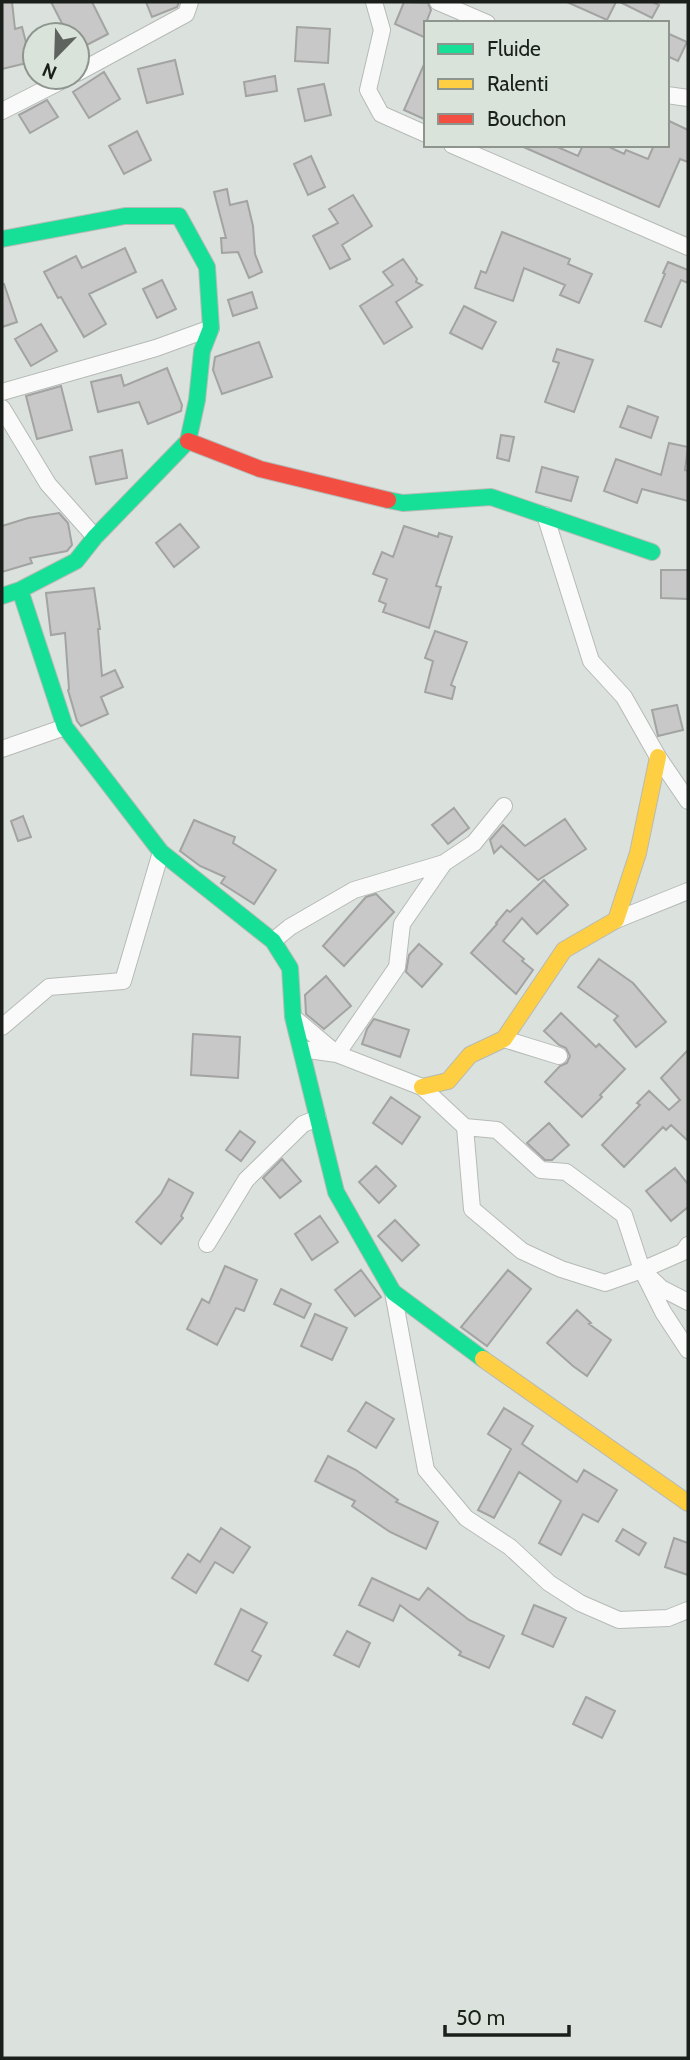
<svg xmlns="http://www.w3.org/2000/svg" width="690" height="2060" viewBox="0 0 690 2060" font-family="Cabin,sans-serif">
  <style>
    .building { fill: #c7c8c7; stroke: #a2a3a2; stroke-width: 2 }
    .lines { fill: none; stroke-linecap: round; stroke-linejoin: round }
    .street-casing { stroke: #b6bab7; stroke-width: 18 }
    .fast-casing { stroke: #b6bab7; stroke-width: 18 }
    .slow-casing { stroke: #b6bab7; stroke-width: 18 }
    .jam-casing { stroke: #b6bab7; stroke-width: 18 }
    .street { stroke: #fafafa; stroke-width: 16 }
    .fast { stroke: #16e098; stroke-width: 16 }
    .slow { stroke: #ffcf43; stroke-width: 16 }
    .jam { stroke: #f24e42; stroke-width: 16 }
  </style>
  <rect width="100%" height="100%" fill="#dbe1dc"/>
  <path class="building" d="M2 2H12L15 29 22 27 31 62 2 69Z
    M51 2H92L108 34 77 50V35H68Z
    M146 2H179L177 7 152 17Z
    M404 2 428 3 431 10 426 23V38L395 24Z
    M567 2H616L607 20Z
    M620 2H652L659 5 652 18Z
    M297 27 330 29 328 63 295 61Z
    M667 33 687 42 678 61 667 56Z
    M175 60 183 94 147 103 138 69Z
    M426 60V120L404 110Z
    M104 72 120 99 89 118 73 92Z
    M275 76 277 91 246 96 244 82Z
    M324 84 331 115 305 121 298 89Z
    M47 100 58 117 30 133 19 115Z
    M667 120 688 130V162L680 159 659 207 519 145H553L578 156 583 145H605L624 154 626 150 648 159 654 145H667Z
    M137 131 151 160 124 174 109 146Z
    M311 156 325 187 308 195 294 164Z
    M227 189 230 205 247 201 253 226 255 254 262 272 249 278 238 252 222 253 221 238H226L214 192Z
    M353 195 372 226 342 245 350 259 330 269 313 236 338 223 329 209Z
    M502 232 570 259 568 264 592 274 579 303 560 295 565 285 524 268 513 301 475 288 481 271 486 273Z
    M125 248 136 272 89 294 106 324 84 337 61 297 58 298 44 272 76 256 82 268Z
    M403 259 417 279 416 282 422 285 396 302 412 327 384 344 360 306 393 285 383 272Z
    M668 262 688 270V283L681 280 661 327 645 321 665 274 663 273Z
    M162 280 176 309 157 318 143 289Z
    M2 284H4L17 322 2 327Z
    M252 292 257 308 233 316 228 300Z
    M464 306 496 322 482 349 450 333Z
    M41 324 57 351 31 366 15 339Z
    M259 342 272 377 222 394 213 370 215 357Z
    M557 349 593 360 574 412 545 402 559 363 553 361Z
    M167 368 182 405 181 411 148 424 139 402 98 412 91 382 121 375 124 386Z
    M61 386 72 430 37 439 26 396Z
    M628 406 658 417 651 438 620 427Z
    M501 435 514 437 509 461 497 458Z
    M669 443 688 447 685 470 688 471V501L642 489 637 503 604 491 616 459 661 475Z
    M122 450 127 478 96 484 90 457Z
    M542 467 578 477 571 501 536 492Z
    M59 513 68 523 72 545 67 551 30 558 32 563 2 572V526L28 518Z
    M180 524 199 547 174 567 156 543Z
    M404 526 438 537 439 533 452 537 436 586 441 587 429 628 383 612 386 604 379 601 387 579 373 574 382 552 393 557Z
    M661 570H688V599L661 598Z
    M94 588 100 629H98L102 676 115 670 123 687 101 697 108 714 81 726 77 721 68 690 69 689 65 633 51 635 46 593Z
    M435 631 467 642 451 685 455 687 452 699 425 692 433 661 425 658Z
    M677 705 683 730 658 736 652 710Z
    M454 808 469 828 448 844 432 825Z
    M23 816 31 837 18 841 11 821Z
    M565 819 586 849 538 880 501 846 494 853 490 840 503 825 525 846Z
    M194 820 235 837 233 843 276 870 254 904 221 883 225 877 200 866 180 851Z
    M544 880 568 905 537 934 522 918 503 941 524 959 522 961 533 970 516 994 471 953 497 924 496 923 507 910 510 912Z
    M376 894 394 912 344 966 323 946 366 897Z
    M419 944 442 964 422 987 406 972 409 955Z
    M599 959 633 983 666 1022 636 1047 614 1020 618 1016 578 987Z
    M326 976 351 1006 324 1029 306 1014 305 995Z
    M561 1013 596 1047 599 1044 625 1069 600 1095 602 1097 582 1117 545 1082 560 1066 567 1063 570 1056 566 1048 559 1045 544 1031Z
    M374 1019 409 1030 400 1057 362 1044 367 1029Z
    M193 1034 240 1037 238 1078 191 1075Z
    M688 1050V1141L671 1125 666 1130 663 1127 624 1167 602 1145 640 1105 637 1103 649 1091 669 1110 680 1100 661 1078Z
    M391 1097 420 1117 402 1144 373 1123Z
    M549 1123 569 1145 552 1160H545L527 1143Z
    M240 1131 255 1142 241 1161 226 1150Z
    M282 1159 301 1181 280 1198 263 1178Z
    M376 1166 396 1186 379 1203 359 1182Z
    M675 1168 688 1184V1207L671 1221 646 1191Z
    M169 1179 193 1193 181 1216 183 1218 161 1244 136 1222 161 1194Z
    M320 1216 338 1242 312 1260 295 1234Z
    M395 1220 419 1245 402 1261 378 1236Z
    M225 1266 257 1280 244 1311 236 1308 217 1345 187 1329 202 1299 209 1303Z
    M361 1270 381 1297 355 1316 335 1290Z
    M508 1270 531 1289 487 1346 461 1327Z
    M281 1289 311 1304 304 1318 274 1304Z
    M577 1310 591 1323 589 1324 611 1340 587 1376 573 1366 547 1343Z
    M315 1314 347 1328 332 1360 301 1346Z
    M366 1402 394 1419 376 1448 348 1431Z
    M504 1408 533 1426 522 1444 577 1482 584 1470 617 1490 598 1522 583 1514 561 1555 539 1543 561 1501 519 1472 494 1518 478 1510 511 1449 488 1434Z
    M328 1456 356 1470 398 1500 396 1502 438 1522 426 1549 390 1532 352 1506 355 1501 315 1481Z
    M221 1528 250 1547 233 1573 215 1562 196 1593 172 1578 188 1554 200 1562Z
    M623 1529 646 1543 639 1555 616 1541Z
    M674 1538 688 1543V1575L665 1567Z
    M372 1578 419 1600 428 1588 469 1620 504 1636 489 1668 459 1655 461 1652 400 1605 393 1621 359 1605Z
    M534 1605 566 1618 553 1647 522 1634Z
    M241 1609 267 1623 252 1651 261 1656 248 1681 215 1664Z
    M347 1631 370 1643 359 1667 334 1655Z
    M586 1697 615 1711 602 1738 573 1724Z"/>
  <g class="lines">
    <g class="street-casing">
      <path id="street" d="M374 2 382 30 368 90 381 114 426 134
        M438 2 487 23
        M77 73 186 14 190 2
        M667 95 688 98
        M2 111 69 77
        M452 145 688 247
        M2 392 156 348 211 328
        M2 408 48 484 95 537
        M545 515 591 661 624 697 658 757 688 801
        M2 749 65 727
        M616 920 688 891
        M273 941 290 927 354 890 444 863
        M293 1017 337 1054 422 1087 465 1127 472 1209 522 1251 561 1269 605 1283 642 1270 661 1288 688 1302
        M2 1027 49 987 123 981 161 852
        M504 1039 559 1056
        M301 1049 337 1054 397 967 402 924 444 863 474 843 504 806
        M465 1127 497 1130 541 1170 566 1172 624 1215 642 1270 663 1312 688 1350
        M207 1244 246 1180 303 1124 318 1118
        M642 1270 683 1252 688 1245
        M393 1292 426 1470 466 1518 510 1547 549 1583 580 1603 619 1620 668 1618 688 1610"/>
    </g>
    <g class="fast-casing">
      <path id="fast" d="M2 239 125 216H179L207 267 211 328 202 351 197 400 188 441 95 537 76 561 20 590 2 596
        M388 500 403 503 491 497 652 552
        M20 590 65 727 161 852 273 941 290 968 293 1017 336 1192 393 1292 483 1359"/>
    </g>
    <g class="slow-casing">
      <path id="slow" d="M422 1087 448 1081 470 1055 504 1039 564 950 616 920 638 853 658 757
        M483 1359 688 1503"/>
    </g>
    <g class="jam-casing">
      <path id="jam" d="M188 441 260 469 388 500"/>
    </g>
    <use href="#street" class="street"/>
    <use href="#fast" class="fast"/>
    <use href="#slow" class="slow"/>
    <use href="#jam" class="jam"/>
  </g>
  <rect width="690" height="2060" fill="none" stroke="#1b1f1b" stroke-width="7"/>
  <rect x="424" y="21" width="245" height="126" fill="#d9e3da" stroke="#8d958e" stroke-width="2"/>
  <rect x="438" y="44" width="35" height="10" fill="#16e098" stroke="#8d958e" stroke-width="2"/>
  <text x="487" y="56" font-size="21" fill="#1b1f1b">Fluide</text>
  <rect x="438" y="79" width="35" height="10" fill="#ffcf43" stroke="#8d958e" stroke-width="2"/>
  <text x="487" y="91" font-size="21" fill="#1b1f1b">Ralenti</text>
  <rect x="438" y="114" width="35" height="10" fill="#f24e42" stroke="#8d958e" stroke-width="2"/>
  <text x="487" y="126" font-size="21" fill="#1b1f1b">Bouchon</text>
  <g transform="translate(56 56) rotate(203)"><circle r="33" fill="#d9e3da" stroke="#8d958e" stroke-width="2"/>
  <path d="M0-5L12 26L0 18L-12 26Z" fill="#5e635f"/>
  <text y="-10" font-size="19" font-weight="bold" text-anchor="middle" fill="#1b1f1b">N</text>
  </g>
  <path d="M445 2025v10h124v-10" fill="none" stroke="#1b1f1b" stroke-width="3.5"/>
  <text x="456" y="2025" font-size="21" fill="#1b1f1b" stroke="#d9e3da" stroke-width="5" paint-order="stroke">50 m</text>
</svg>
